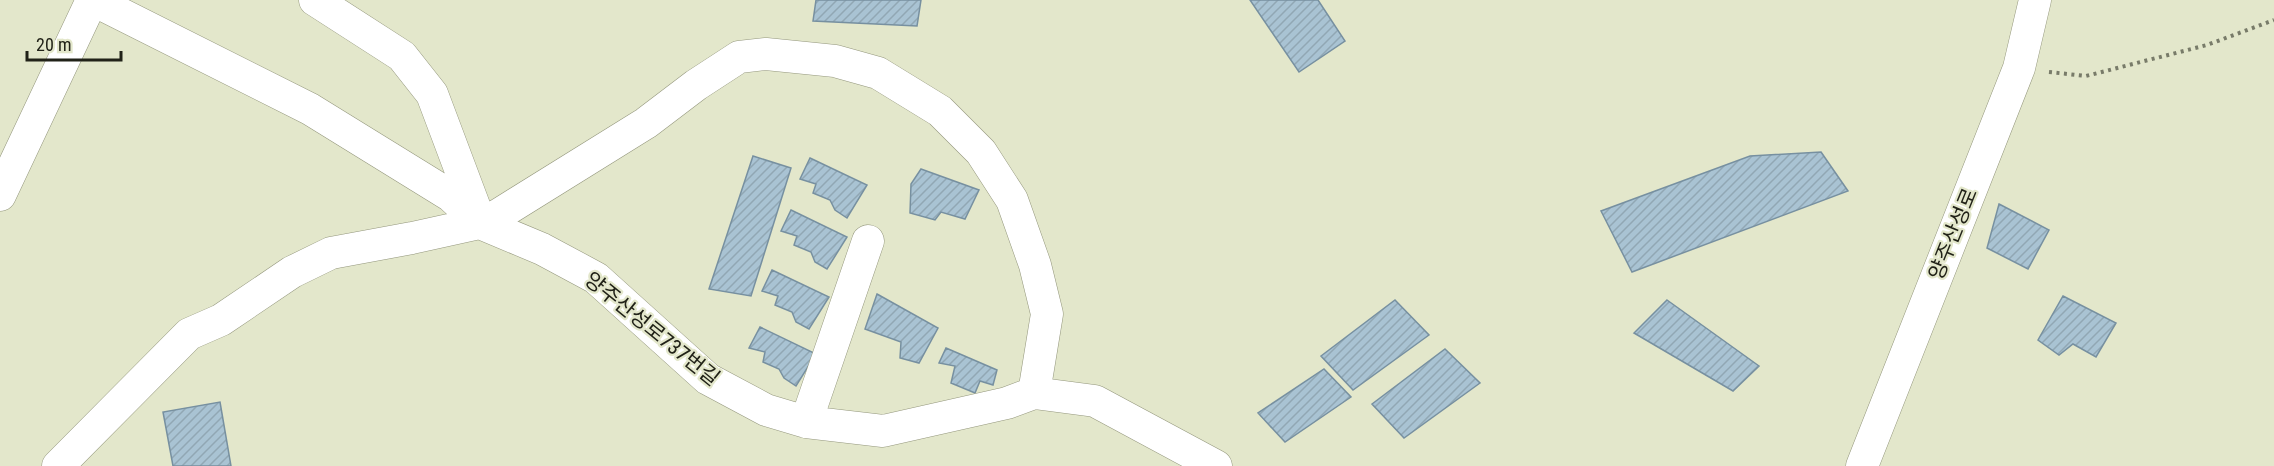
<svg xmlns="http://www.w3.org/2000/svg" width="2274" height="466" viewBox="0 0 2274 466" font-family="'Roboto Condensed','Noto Sans KR',sans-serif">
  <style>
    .building { fill: url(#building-hatch); stroke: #7790a0; stroke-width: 1.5 }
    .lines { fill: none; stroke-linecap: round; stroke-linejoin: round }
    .minor-casing { stroke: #94977d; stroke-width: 33 }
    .path { stroke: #787b69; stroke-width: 4; stroke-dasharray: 3 4.5; stroke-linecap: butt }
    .minor { stroke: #fff; stroke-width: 32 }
    .labels { text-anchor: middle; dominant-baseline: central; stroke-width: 4.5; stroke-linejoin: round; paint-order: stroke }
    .street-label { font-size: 21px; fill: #212218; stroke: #e3e7cb }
  </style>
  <defs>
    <pattern id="building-hatch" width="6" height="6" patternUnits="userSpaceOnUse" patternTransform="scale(1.5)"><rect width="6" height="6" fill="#a9c3d3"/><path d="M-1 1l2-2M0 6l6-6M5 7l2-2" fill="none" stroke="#91a7b4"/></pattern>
  </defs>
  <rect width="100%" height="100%" fill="#e3e7cb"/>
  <path class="building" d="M816 0H921L917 26 813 21Z
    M1250 0H1318L1345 41 1299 72Z
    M1821 152 1848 191 1632 272 1601 211 1750 156Z
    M753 156 791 168 751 296 709 289Z
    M810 158 867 185 847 218 835 210 830 200 813 193 816 184 800 179Z
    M921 169 979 190 965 219 941 212 935 220 910 213 911 184Z
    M1999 204 2049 230 2028 269 1987 248Z
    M791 210 847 237 827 269 815 262 811 252 794 245 797 236 781 231Z
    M772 270 829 297 809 329 796 322 792 312 775 305 778 296 762 291Z
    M877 294 938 328 919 363 900 358 901 342 865 329Z
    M2063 296 2116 323 2096 357 2073 344 2059 355 2038 340Z
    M1395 300 1429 335 1353 390 1321 356Z
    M1667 300 1759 366 1733 391 1634 333Z
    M760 327 816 354 796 386 784 378 779 369 763 362 765 352 749 348Z
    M946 348 997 370 993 385 980 381 975 393 951 383 955 366 939 363Z
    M1445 349 1480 383 1404 438 1372 404Z
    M1324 369 1351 397 1285 442 1258 413Z
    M220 402 231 466H173L163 412Z"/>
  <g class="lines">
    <g class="minor-casing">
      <path id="minor" d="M93 0 310 109 451 196 480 223 542 249 596 278 708 379 766 410 806 422 883 431 1007 403 1034 393 1095 401 1216 466
        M315 0 402 56 432 94 479 219
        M0 195 92 0
        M806 422 868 241
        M58 466 189 334 221 320 292 272 331 253 412 238 480 223 498 215 646 123 696 85 739 57 766 54 835 61 878 73 940 111 981 152 1012 200 1035 265 1047 314 1034 393
        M1862 466 2019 68 2035 0"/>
    </g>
    <path class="path" d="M2049 72 2086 76 2207 45 2274 20"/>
    <use href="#minor" class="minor"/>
  </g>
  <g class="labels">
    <g class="street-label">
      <text transform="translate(1953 234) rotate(-68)">양주산성로</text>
      <text transform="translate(652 329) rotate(39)">양주산성로737번길</text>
    </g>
  </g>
  <path d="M27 51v9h94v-9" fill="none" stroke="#212218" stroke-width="3"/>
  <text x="36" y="51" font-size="18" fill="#212218" stroke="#e3e7cb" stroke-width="4.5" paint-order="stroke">20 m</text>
</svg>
